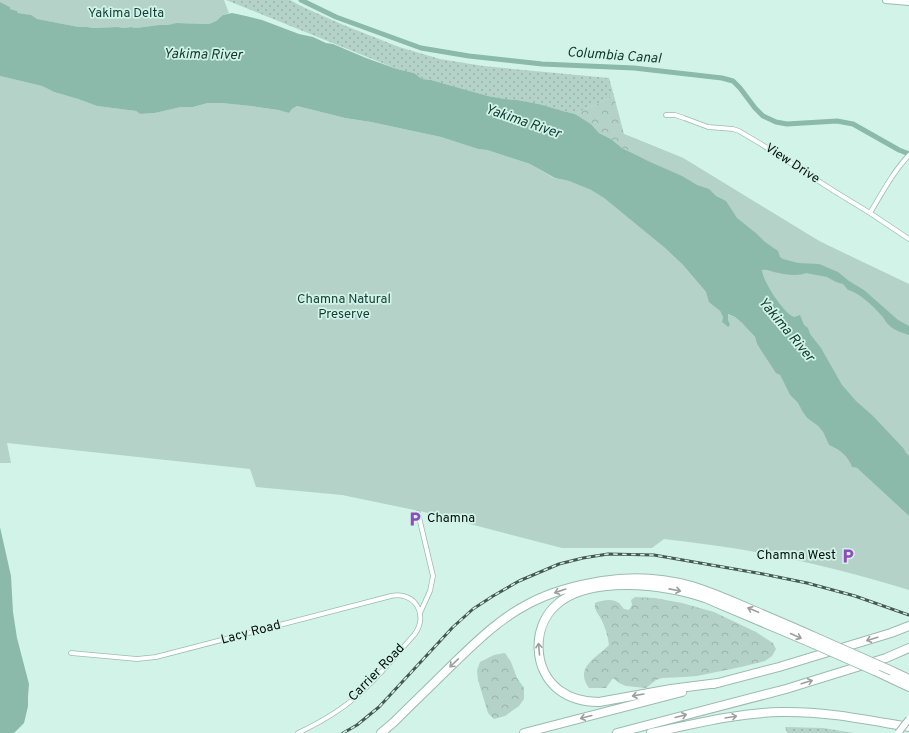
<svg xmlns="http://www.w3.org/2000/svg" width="909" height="733" viewBox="0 0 909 733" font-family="Overpass,sans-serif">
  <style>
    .grass { fill: url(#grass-dots) }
    .forest { fill: url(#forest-crowns) }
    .park { fill: #b4d2c7 }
    .water { fill: #8bb9aa }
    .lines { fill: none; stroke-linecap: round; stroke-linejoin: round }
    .canal { stroke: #8bb9aa; stroke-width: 5 }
    .street-casing { stroke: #9bbbb0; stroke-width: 5.5 }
    .secondary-casing { stroke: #9bbbb0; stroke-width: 8 }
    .highway-casing { stroke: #9bbbb0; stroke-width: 10 }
    .street { stroke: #fff; stroke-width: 4 }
    .secondary { stroke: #fff; stroke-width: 6 }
    .highway { stroke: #fff; stroke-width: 8 }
    .rail-casing { stroke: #475852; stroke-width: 3 }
    .rail { stroke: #d2f4e8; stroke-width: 1.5; stroke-dasharray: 4.5; stroke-linecap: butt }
    .secondary-bridge-casing { stroke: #9bbbb0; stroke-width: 8; stroke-linecap: butt }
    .highway-bridge-casing { stroke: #9bbbb0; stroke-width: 10; stroke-linecap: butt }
    .secondary-bridge { stroke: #fff; stroke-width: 6 }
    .highway-bridge { stroke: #fff; stroke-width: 8 }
    .oneway { stroke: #9b9f9d }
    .labels { text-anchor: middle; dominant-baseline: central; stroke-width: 3.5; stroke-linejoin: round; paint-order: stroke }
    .park-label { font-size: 13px; fill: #133d32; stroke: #d2f4e8 }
    .street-label { font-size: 13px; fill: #040e0a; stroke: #d2f4e8 }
    .poi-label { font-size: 13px; fill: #040e0a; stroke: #d2f4e8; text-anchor: start }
    .water-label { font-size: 14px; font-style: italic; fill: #113a2f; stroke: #d2f4e8 }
  </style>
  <defs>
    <pattern id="grass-dots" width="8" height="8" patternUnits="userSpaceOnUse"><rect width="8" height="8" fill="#b4d2c7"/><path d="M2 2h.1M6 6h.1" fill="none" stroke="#99b3aa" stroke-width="1.8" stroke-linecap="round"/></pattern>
    <pattern id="forest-crowns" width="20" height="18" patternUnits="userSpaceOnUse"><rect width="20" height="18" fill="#b4d2c7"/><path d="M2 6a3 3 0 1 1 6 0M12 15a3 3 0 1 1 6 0" fill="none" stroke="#99b3aa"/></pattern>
  </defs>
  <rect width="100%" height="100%" fill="#d2f4e8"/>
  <path class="grass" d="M226 0H290L301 6 341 24 399 47 440 59 483 66 609 78 614 96 575 114 563 111 539 104 517 100 505 99 488 96 431 80 422 79 414 73 397 69Z
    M785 727 823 728 854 733H787Z"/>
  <path class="forest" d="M614 96 624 134 683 158 819 241 869 266 650 162 622 148 611 139 599 133 591 124 575 114Z
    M635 597 655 598 682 603 714 612 756 632 773 643 776 649 772 656 765 661 741 667 697 676 684 677 662 678 656 680 646 688 626 686 619 683 613 678 606 688H589C574 668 596 658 609 645 608 636 605 626 600 617 597 612 594 609 595 603 602 600 613 598 619 603 621 605 622 607 624 609L629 610 632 605 631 600Z
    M505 653 511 662 517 678 524 688V699L519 706 505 716 494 719 488 713 478 680 477 670 480 662 494 655Z"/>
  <path class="park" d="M0 0H224L229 13 223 15 216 21 209 24 176 23 169 25H159L136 28 131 27 124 28 118 27 92 28 88 27H79L36 19 30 15 18 13 17 11 10 9V7L0 2Z
    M0 76 42 86 54 92 78 99 97 106 136 111 140 114 155 113 181 107H193L208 103H221L251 106 278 110 289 113 292 109 297 106 345 118 371 122 441 137 478 149 487 150 530 164 554 178 569 181 591 190 604 198 665 248 683 265 706 292 710 302 720 311 723 317 722 322 728 327 727 314 735 317 742 323 755 337 757 344 780 375 790 395 798 403 802 411 807 418 818 426 823 432 829 445C840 450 847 455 852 467L857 468 909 516V590C860 575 811 562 761 553 729 547 697 543 664 539L652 548H562L424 512 342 495 256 487 250 469 7 443 11 463H0Z
    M624 134 683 158 819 241 909 284V462L634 168Z"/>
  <path class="water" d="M0 2 10 7V9L17 11 18 13 31 15 37 19 79 27H88L92 28 118 27 124 28 131 27 136 28 159 25H168L176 23 209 24 216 21 223 15 232 13 246 16 262 20 299 34 313 37 326 43 333 44 366 58 397 69 414 73 422 79 431 80 488 96 505 99 517 100 539 104 563 111 575 114 591 124 599 133 611 139 622 148 650 162 682 176 697 185 709 189 716 196 726 201 737 218 757 234 765 242 778 251 780 257 783 259 798 263 819 264 838 272 849 281 864 290 898 320 909 326V335C903 333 893 330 889 325 886 323 885 320 883 317 876 309 859 292 848 290L843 284 836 282 827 277 806 273C797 277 783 274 774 272 770 271 767 269 762 270 762 280 784 314 794 317 795 317 800 315 800 315L804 325 808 328 810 334 821 348 842 385 856 401 873 416 904 449 906 453 909 456V516L857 468 852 467C847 455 840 450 829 445L823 432 818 426 807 418 802 411 798 403 790 395 780 375 776 373 757 344 755 337 742 323 735 317 728 314V320L730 325 728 327 722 322 723 317 720 311 709 302 706 292 683 265 665 248 604 198 591 190 569 181 555 178 530 164 487 150 478 149 441 137 371 122 345 118 297 106 292 109 289 113 278 110 251 106 221 103H208L193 107H181L155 113 140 114 136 111 97 106 78 99 54 92 42 86 0 76Z
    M0 527 11 576 13 612 17 638 29 684 28 697V706L25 719 24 723 14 733H0Z"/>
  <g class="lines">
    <path class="canal" d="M301 0 336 17 421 48 469 56 542 64 634 68 722 78 733 81 740 88 755 108 763 116 776 122 787 124 837 121 853 124 899 150 909 154"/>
    <g class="street-casing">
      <path id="street" d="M666 115H675L684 118 708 127 733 129 739 131 761 144 834 191 870 213 909 239
        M870 213C882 193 893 172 909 155
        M418 513 433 576 430 591 420 613
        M71 653 137 659 156 657 391 596C416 591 429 616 414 635 396 655 378 678 357 696 340 711 319 723 298 733"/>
    </g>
    <g class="secondary-casing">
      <path id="secondary" d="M886 0 909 2"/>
    </g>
    <g class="highway-casing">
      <path id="highway" d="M875 671 909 687
        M892 671 909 679
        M718 683 671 689 599 702C584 702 571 699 559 690 533 670 532 628 555 606 588 575 666 584 705 598L809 642
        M714 684 779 667 891 633 909 626
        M381 733 394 722C413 703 433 684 452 665 476 642 500 618 530 603 553 591 577 585 602 581 632 576 663 578 692 586 711 592 730 600 748 608 771 618 793 627 815 637
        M524 733 682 692
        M617 733 786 689 886 658 909 648
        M651 733C694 724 737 713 781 712 825 711 867 720 909 727"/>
    </g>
    <use href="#street" class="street"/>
    <use href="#secondary" class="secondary"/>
    <use href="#highway" class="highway"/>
    <g class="rail-casing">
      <path id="rail" d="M343 733 357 725 379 707 453 627 473 609 493 596 519 581 559 564 583 558 608 554 654 555 763 574 807 583 855 596 909 615"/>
    </g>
    <use href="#rail" class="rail"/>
    <g class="secondary-bridge-casing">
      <path id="secondary-bridge" d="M898 733 909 719"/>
    </g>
    <g class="highway-bridge-casing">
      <path id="highway-bridge" d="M815 637 892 671
        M809 642 875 671"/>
    </g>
    <use href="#secondary-bridge" class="secondary-bridge"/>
    <use href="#highway-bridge" class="highway-bridge"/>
  </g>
  <defs><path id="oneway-shaft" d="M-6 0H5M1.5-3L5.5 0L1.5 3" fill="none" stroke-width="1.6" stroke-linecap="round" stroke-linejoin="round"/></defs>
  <g class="oneway">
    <use href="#oneway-shaft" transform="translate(675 590) rotate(11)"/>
    <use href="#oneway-shaft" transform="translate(560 591) rotate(161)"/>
    <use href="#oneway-shaft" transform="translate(753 610) rotate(-157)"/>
    <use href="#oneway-shaft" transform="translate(796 636) rotate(24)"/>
    <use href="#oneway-shaft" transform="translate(872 639) rotate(163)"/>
    <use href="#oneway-shaft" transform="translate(539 649) rotate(-95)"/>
    <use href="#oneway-shaft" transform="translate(454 663) rotate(136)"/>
    <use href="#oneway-shaft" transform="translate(807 682) rotate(-17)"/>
    <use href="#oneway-shaft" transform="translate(638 695) rotate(170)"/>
    <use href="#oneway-shaft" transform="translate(681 716) rotate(-15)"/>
    <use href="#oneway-shaft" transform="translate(586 717) rotate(165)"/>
    <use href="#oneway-shaft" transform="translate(731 717) rotate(-9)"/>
  </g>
  <defs>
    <g id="parking-bare" transform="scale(1.2)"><path d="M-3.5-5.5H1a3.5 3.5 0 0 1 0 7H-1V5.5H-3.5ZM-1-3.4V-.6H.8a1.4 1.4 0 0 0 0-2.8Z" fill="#8f4bbf" stroke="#d2f4e8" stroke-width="2.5" paint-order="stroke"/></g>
  </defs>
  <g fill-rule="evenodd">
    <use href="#parking-bare" x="415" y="519"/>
    <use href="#parking-bare" x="848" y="556"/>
  </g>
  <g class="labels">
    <g class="park-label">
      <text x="126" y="14">Yakima Delta</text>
      <text x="344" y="300">Chamna Natural<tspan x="344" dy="15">Preserve</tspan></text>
    </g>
    <g class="street-label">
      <text transform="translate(792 164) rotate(33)">View Drive</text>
      <text transform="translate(251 633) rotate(-15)">Lacy Road</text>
      <text transform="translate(377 673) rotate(-46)">Carrier Road</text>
    </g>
    <g class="poi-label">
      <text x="427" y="519">Chamna</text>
      <text x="836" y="556" text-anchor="end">Chamna West</text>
    </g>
    <g class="water-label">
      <text transform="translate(203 55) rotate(1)">Yakima River</text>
      <text transform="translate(614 56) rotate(4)">Columbia Canal</text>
      <text transform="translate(523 122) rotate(19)">Yakima River</text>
      <text transform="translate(786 330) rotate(50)">Yakima River</text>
    </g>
  </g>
</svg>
